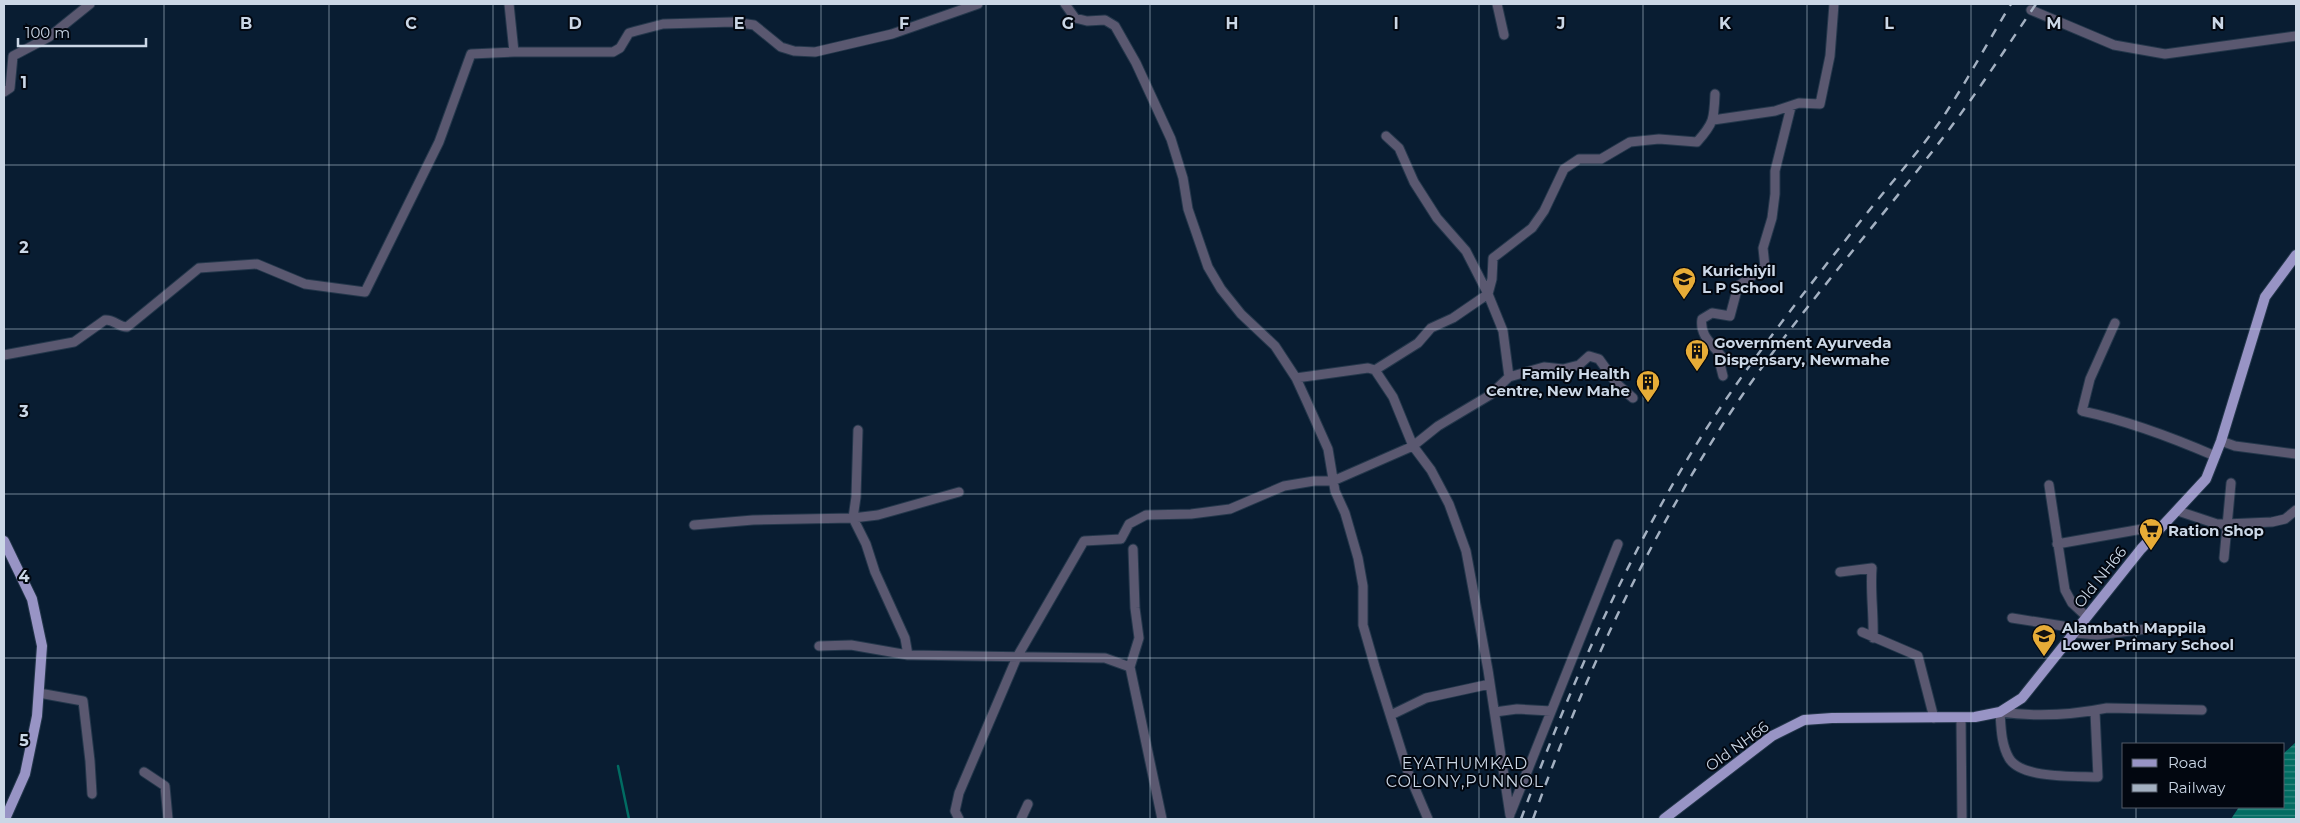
<svg xmlns="http://www.w3.org/2000/svg" width="2300" height="823" viewBox="0 0 2300 823" font-family="Montserrat,sans-serif">
  <style>
    .water { fill: url(#water-rules) }
    .lines { fill: none; stroke-linecap: round; stroke-linejoin: round }
    .stream { stroke: #016c62; stroke-width: 2.5 }
    .minor-casing { stroke: #24374b; stroke-width: 11 }
    .major-casing { stroke: #24374b; stroke-width: 12 }
    .minor { stroke: #5a5870; stroke-width: 9 }
    .major { stroke: #9894c5; stroke-width: 10 }
    .rail { stroke: #a3b0c1; stroke-width: 2.5; stroke-dasharray: 9 9; stroke-linecap: butt }
    .grid { fill: none; stroke: #cbd7e6; stroke-width: 1; stroke-opacity: 0.55 }
    .labels { text-anchor: middle; dominant-baseline: central; stroke-width: 4; stroke-linejoin: round; paint-order: stroke }
    .poi-label { font-size: 15px; font-weight: bold; fill: #cbd7e6; stroke: #020710; text-anchor: start }
    .street-label { font-size: 15px; fill: #cbd7e6; stroke: #020710 }
    .neighbourhood-label { font-size: 16px; letter-spacing: 1px; fill: #cbd7e6; stroke: #020710 }
    .grid-label { font-size: 16px; text-anchor: middle; font-weight: bold; fill: #cbd7e6; stroke: #020710; stroke-width: 4; stroke-linejoin: round; paint-order: stroke }
  </style>
  <defs>
    <pattern id="water-rules" width="6" height="5" patternUnits="userSpaceOnUse" patternTransform="scale(1.25)"><rect width="6" height="5" fill="#016c62"/><path d="M0 2.5h6" fill="none" stroke="#318780"/></pattern>
  </defs>
  <rect width="100%" height="100%" fill="#091d32"/>
  <path class="water" d="M2296 742V819H2231L2239 807H2284V753Z"/>
  <g class="lines">
    <path class="stream" d="M618 766 629 819"/>
    <g class="minor-casing">
      <path id="minor" d="M509 4 514 52
        M1065 4 1075 18 1087 21 1105 20 1115 26 1136 63 1171 139 1183 178 1188 209 1208 267 1221 289 1241 314 1275 346 1296 378 1307 402 1328 449 1335 491 1345 513 1358 558 1363 586V625L1375 667 1408 772 1428 819
        M1497 4 1504 35
        M2031 10 2114 45 2165 54 2296 36
        M4 92 10 88 13 56 49 37 90 4
        M1713 120 1775 111 1799 103 1820 104 1830 56 1834 4
        M1386 136 1399 148 1414 182 1437 218 1466 251 1488 294 1503 331 1509 377
        M2115 323 2090 379 2082 411C2129 421 2171 437 2215 456
        M4 355 74 342 105 320C114 319 118 327 127 327L199 268 257 264 305 284 365 292 439 142 471 54 514 52H613L620 48 629 33 636 31 663 24 733 22 754 25 781 47 794 51 815 52 892 34 978 4
        M1375 370 1418 343 1431 328 1453 318 1488 294 1492 279 1493 258 1532 228 1544 211 1564 169 1579 159H1601L1630 142 1659 139 1697 142C1714 123 1714 119 1715 94
        M1723 376 1720 364 1724 360C1716 346 1699 338 1702 319L1712 313 1730 316 1738 286 1765 267 1763 248 1772 218 1775 194V171L1791 107
        M1296 378 1368 368 1375 370 1393 397 1413 446 1431 470 1449 504 1466 551 1488 670 1510 815
        M858 430 856 497 853 518 866 544 875 572 905 638 908 655
        M2221 441 2235 446 2296 454
        M2049 485 2065 590 2072 603 2087 617
        M2178 511 2217 524H2226L2272 522 2285 519 2296 510
        M694 525 753 520 853 518 878 515 959 492
        M2057 544 2165 525
        M2224 558 2231 483
        M1840 572 1872 568C1870 591 1874 614 1873 638
        M2012 618 2063 626 2075 632
        M1862 632 1918 656 1934 718
        M2074 633 2097 635 2155 628
        M819 646 851 645 908 655 1105 658 1130 667 1162 819
        M1130 667 1139 638 1135 608 1133 549
        M39 693 83 701 90 761 92 794
        M1495 712 1517 709 1551 711
        M2095 712 2098 777C2075 776 2021 779 2009 758 2001 744 2001 727 2000 712 2036 717 2072 715 2107 708L2202 710
        M1391 715 1426 698 1490 684
        M1961 718 1962 819
        M144 772 165 786 168 819
        M1511 812 1618 544
        M959 819 955 811 959 793 1017 657 1084 541 1121 539 1129 524 1146 515 1191 514 1230 509 1284 486 1314 481H1333L1413 446 1438 426 1490 395 1509 377 1544 367 1563 369 1579 365 1589 356 1599 359 1617 384 1633 398
        M1021 819 1028 804"/>
    </g>
    <g class="major-casing">
      <path id="major" d="M4 541 32 599 42 646 37 716 25 774 5 819
        M1664 819 1772 736 1804 720 1832 718 1975 717 2000 712 2022 698 2141 549 2206 479 2221 441 2265 297 2296 255"/>
    </g>
    <use href="#minor" class="minor"/>
    <use href="#major" class="major"/>
    <path class="rail" d="M1521 819C1570 687 1626 557 1701 437 1751 359 1809 286 1867 213 1891 183 1917 154 1939 123 1965 85 1987 43 2011 4
      M1533 819C1579 690 1636 565 1708 448 1776 336 1866 239 1945 135 1977 93 2006 48 2036 4"/>
  </g>
  <path class="grid" d="M164 4V819M329 4V819M493 4V819M657 4V819M821 4V819M986 4V819M1150 4V819M1314 4V819M1479 4V819M1643 4V819M1807 4V819M1971 4V819M2136 4V744M4 165H2296M4 329H2296M4 494H2296M4 658H2296M2136 807V819"/>
  <defs>
    <g id="school-pin" transform="scale(1.25)"><path d="M0 17L-7.5 6A9.5 9.5 0 1 1 7.5 6Z" fill="#e7ac37" stroke="#020710"/><path d="M0-5L7-2L0 1L-7-2ZM-4 1L0 2.5L4 1V4Q0 6-4 4Z" fill="#111"/></g>
    <g id="building-pin" transform="scale(1.25)"><path d="M0 17L-7.5 6A9.5 9.5 0 1 1 7.5 6Z" fill="#e7ac37" stroke="#020710"/><path d="M-4-6H4V6H1V3H-1V6H-4ZM-2.5-4.3h1.7v1.8h-1.7ZM.8-4.3h1.7v1.8H.8ZM-2.5-1h1.7V.8h-1.7ZM.8-1h1.7V.8H.8Z" fill="#111"/></g>
    <g id="supermarket-pin" transform="scale(1.25)"><path d="M0 17L-7.5 6A9.5 9.5 0 1 1 7.5 6Z" fill="#e7ac37" stroke="#020710"/><path d="M-6-5.5h2.5l.6 2H6L4.5 2H-2.5L-4.4-4H-6ZM-1.5 3.2a1.3 1.3 0 1 0 .1 0ZM3 3.2a1.3 1.3 0 1 0 .1 0Z" fill="#111"/></g>
  </defs>
  <g fill-rule="evenodd">
    <use href="#school-pin" x="1684" y="279"/>
    <use href="#building-pin" x="1697" y="351"/>
    <use href="#building-pin" x="1648" y="382"/>
    <use href="#supermarket-pin" x="2151" y="530"/>
    <use href="#school-pin" x="2044" y="636"/>
  </g>
  <g class="labels">
    <g class="poi-label">
      <text x="1702" y="270">Kurichiyil<tspan x="1702" dy="17">L P School</tspan></text>
      <text x="1714" y="342">Government Ayurveda<tspan x="1714" dy="17">Dispensary, Newmahe</tspan></text>
      <text x="1630" y="373" text-anchor="end">Family Health<tspan x="1630" dy="17">Centre, New Mahe</tspan></text>
      <text x="2168" y="530">Ration Shop</text>
      <text x="2062" y="627">Alambath Mappila<tspan x="2062" dy="17">Lower Primary School</tspan></text>
    </g>
    <g class="street-label">
      <text transform="translate(2100 577) rotate(-51)">Old NH66</text>
      <text transform="translate(1737 746) rotate(-36)">Old NH66</text>
    </g>
    <g class="neighbourhood-label">
      <text x="1465" y="763">EYATHUMKAD<tspan x="1465" dy="18">COLONY,PUNNOL</tspan></text>
    </g>
  </g>
  <g class="grid-label">
    <text x="246" y="29">B</text>
    <text x="411" y="29">C</text>
    <text x="575" y="29">D</text>
    <text x="739" y="29">E</text>
    <text x="904" y="29">F</text>
    <text x="1068" y="29">G</text>
    <text x="1232" y="29">H</text>
    <text x="1396" y="29">I</text>
    <text x="1561" y="29">J</text>
    <text x="1725" y="29">K</text>
    <text x="1889" y="29">L</text>
    <text x="2054" y="29">M</text>
    <text x="2218" y="29">N</text>
    <text x="24" y="88">1</text>
    <text x="24" y="253">2</text>
    <text x="24" y="417">3</text>
    <text x="24" y="582">4</text>
    <text x="24" y="746">5</text>
  </g>
  <rect width="2300" height="823" fill="none" stroke="#cbd7e6" stroke-width="10"/>
  <rect x="2122" y="743" width="162" height="65" fill="#020710" stroke="#525a66"/>
  <rect x="2132" y="759" width="25" height="8" fill="#9894c5" stroke="#525a66"/>
  <text x="2168" y="768" font-size="15" fill="#cbd7e6">Road</text>
  <rect x="2132" y="784" width="25" height="8" fill="#a3b0c1" stroke="#525a66"/>
  <text x="2168" y="793" font-size="15" fill="#cbd7e6">Railway</text>
  <path d="M18 38v8h128v-8" fill="none" stroke="#cbd7e6" stroke-width="2.5"/>
  <text x="25" y="38" font-size="15" fill="#cbd7e6" stroke="#020710" stroke-width="4" paint-order="stroke">100 m</text>
</svg>
